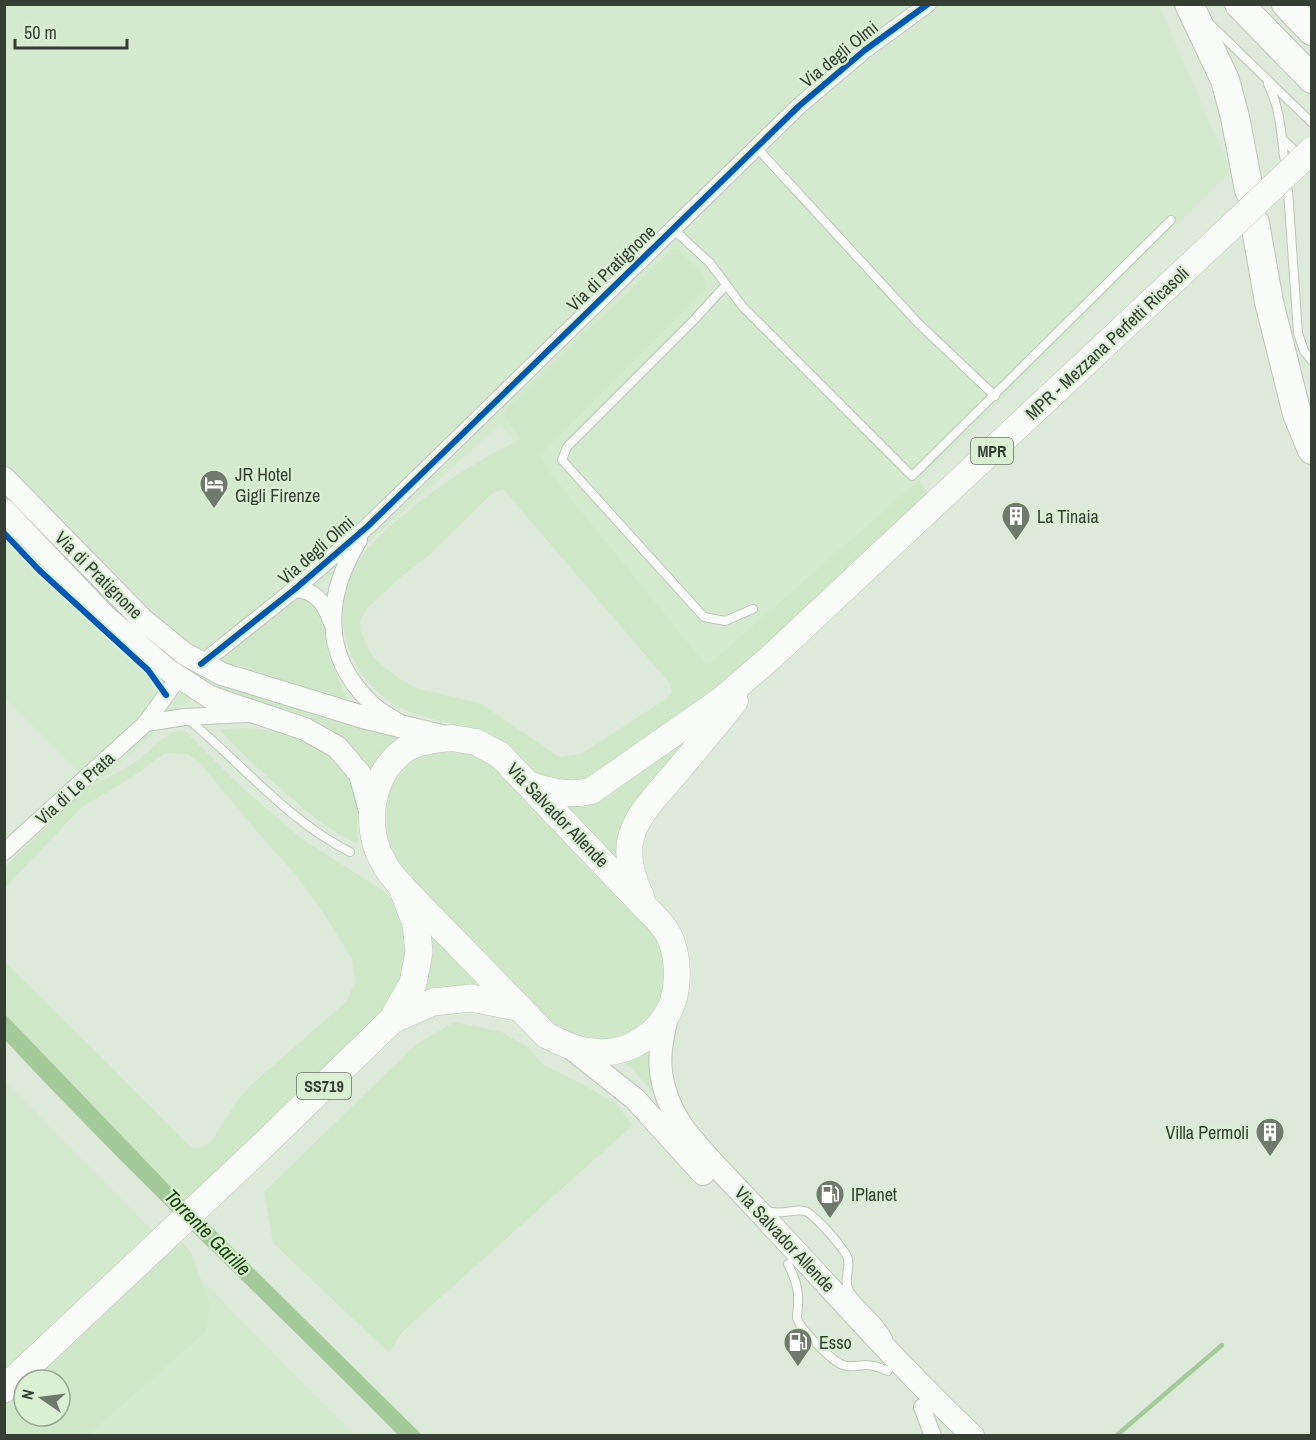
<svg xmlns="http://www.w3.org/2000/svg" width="1316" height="1440" viewBox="0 0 1316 1440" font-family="'Archivo Narrow',sans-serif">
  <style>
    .built { fill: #d4eacf; fill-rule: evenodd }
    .green { fill: #cee8c7; fill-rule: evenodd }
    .water { fill: #a4ca9a }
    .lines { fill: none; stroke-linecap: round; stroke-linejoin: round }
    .stream { stroke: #a4ca9a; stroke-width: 4.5 }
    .service-casing { stroke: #bbc5b7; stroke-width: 10 }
    .minor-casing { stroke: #bbc5b7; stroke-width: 18 }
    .secondary-casing { stroke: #bbc5b7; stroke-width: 24 }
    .primary-casing { stroke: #bbc5b7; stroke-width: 27 }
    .trunk-casing { stroke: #bbc5b7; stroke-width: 28 }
    .motorway-casing { stroke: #bbc5b7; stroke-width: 30 }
    .service { stroke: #fafcf9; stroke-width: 8 }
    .minor { stroke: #fafcf9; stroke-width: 16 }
    .secondary { stroke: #fafcf9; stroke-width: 22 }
    .primary { stroke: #fafcf9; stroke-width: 26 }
    .trunk { stroke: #fafcf9; stroke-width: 27 }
    .motorway { stroke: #fafcf9; stroke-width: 28 }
    .primary-bridge-casing { stroke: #bbc5b7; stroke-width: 27; stroke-linecap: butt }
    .primary-bridge { stroke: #fafcf9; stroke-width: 26 }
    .cycleway-casing { stroke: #d9f1d2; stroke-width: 10 }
    .cycleway { stroke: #0057b8; stroke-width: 6 }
    .labels { text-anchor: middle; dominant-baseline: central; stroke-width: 4.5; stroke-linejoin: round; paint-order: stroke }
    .shield { fill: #d9f1d2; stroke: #667462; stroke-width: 1.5 }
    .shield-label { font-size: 16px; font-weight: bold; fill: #343e32 }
    .street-label { font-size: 18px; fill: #343e32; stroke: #d9f1d2 }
    .poi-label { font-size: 18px; fill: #343e32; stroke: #d9f1d2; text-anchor: start }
    .water-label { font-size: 20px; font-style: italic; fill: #144302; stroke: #d9f1d2 }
  </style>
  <rect width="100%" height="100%" fill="#ddead9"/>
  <path class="built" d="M4 5H1159L1231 171 913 487 707 666 500 425 94 787 5 698Z
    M5 1081 355 1435H5ZM24 1380H60V1416H24Z"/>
  <path class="green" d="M673 249 679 250 703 275 706 280 705 291 540 455 551 474 707 666 919 480 928 494 725 686 588 785 544 782C529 766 513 745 493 736 459 720 416 722 386 699 346 668 330 613 354 568 376 526 475 458 519 441L520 438 504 415 507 408ZM503 489 671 685V693L666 699 581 754 559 757 482 704 416 688 400 679 377 661 369 650 360 629 361 619 367 608 400 578 429 555 493 493Z
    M297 596 314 602 322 614 328 654 347 699 223 662 247 638Z
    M158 644 194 672 216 682 400 737V740L381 756 369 770C333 709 287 716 229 693 200 681 180 666 155 647Z
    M725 702 618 860 561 800Z
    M242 728C291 729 348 746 357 801 359 815 355 829 359 843 332 840 241 754 221 731V729Z
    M179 730 186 732 237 783 302 839 382 890 398 905 406 923 409 961 388 1006 186 1202 5 1014 4 961 192 1148 203 1147 211 1142 237 1101 251 1085 346 1002 355 981 352 959 324 914 296 875 258 833 199 762 188 754 165 753 131 778 82 807 5 888V867L83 791 133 764 170 733Z
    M463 750 490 761 647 926C653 934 658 941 662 950 679 1001 631 1053 579 1039 570 1036 562 1030 554 1026 516 988 480 949 442 910 428 895 399 870 390 852 379 830 380 798 395 778 415 752 432 751 463 750Z
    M425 926 485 989 427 995 417 990Z
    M454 1022 502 1032 526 1046 544 1065 581 1083 616 1104 633 1125 402 1332 389 1353 273 1243 264 1192 415 1045Z
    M648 1050 653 1091H652L632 1069 623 1062Z
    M180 1240 191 1252 210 1305 206 1332 88 1435 5 1436V1404L24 1385V1416H60V1380H29Z"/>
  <path class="water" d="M5 1014 171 1187 422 1435H398C268 1303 131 1176 5 1040Z"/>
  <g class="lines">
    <path class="stream" d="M1116 1436 1222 1345"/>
    <g class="service-casing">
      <path id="service" d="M1211 25 1312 123
        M1268 84C1280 108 1281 131 1284 157
        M1282 139 1293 149
        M756 147 918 323 995 396
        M1288 191 1298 333 1304 351 1312 361
        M673 229 710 263 742 306 912 476 1171 220
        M726 285 693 321 567 447 562 460 704 617 725 621 753 609
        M188 719C242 764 287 820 350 852
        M768 1211C783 1216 794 1208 805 1211 814 1214 845 1249 848 1259 850 1270 843 1281 849 1291 860 1308 878 1318 888 1338
        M788 1264C795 1278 799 1289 798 1304 798 1309 797 1314 797 1318 799 1328 833 1362 843 1365 851 1368 858 1365 866 1365 874 1365 881 1368 888 1371"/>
    </g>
    <g class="minor-casing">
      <path id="minor" d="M359 540C326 594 320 653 369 701 377 710 389 716 399 722
        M295 589C315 590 325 603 331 621
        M201 664 295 589 368 526 799 106 865 50 928 4
        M146 723 185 717 247 714
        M4 852 146 723 178 678
        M922 1407 933 1436"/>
    </g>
    <g class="secondary-casing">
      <path id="secondary" d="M4 478 143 620 185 654 222 674 363 717 445 737
        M4 510 105 616 168 670 210 697 305 729 337 747 360 774 371 814
        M668 1014C658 1051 656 1076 673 1111 683 1131 700 1148 715 1165 736 1187 757 1209 777 1231 842 1300 904 1371 973 1436
        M572 1049 635 1099 703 1174"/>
    </g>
    <g class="primary-casing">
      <path id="primary" d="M452 738 476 742 500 755 646 908C653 915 662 923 667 932 680 954 680 992 668 1013 656 1034 631 1051 607 1052 583 1054 566 1045 546 1035L402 887C396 880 389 873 385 865 363 830 369 777 403 751 416 741 435 740 452 738Z
        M531 785C552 792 569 796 591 791L720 701 770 658 1214 243
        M641 896C633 880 627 861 630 842 635 814 662 790 679 769 698 746 717 724 735 701"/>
    </g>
    <g class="trunk-casing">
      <path id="trunk" d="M392 1020 433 1002 471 998 517 1007
        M4 1389 256 1152 392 1020 413 983 419 952 416 924 402 887"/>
    </g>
    <g class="motorway-casing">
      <path id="motorway" d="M1189 4 1225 80 1235 117 1249 190
        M1239 4 1312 79
        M1286 4 1312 31
        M1255 223 1269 302 1297 414 1312 450"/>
    </g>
    <use href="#service" class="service"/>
    <use href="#minor" class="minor"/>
    <use href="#secondary" class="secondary"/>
    <use href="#primary" class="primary"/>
    <use href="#trunk" class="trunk"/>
    <use href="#motorway" class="motorway"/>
    <g class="primary-bridge-casing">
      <path id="primary-bridge" d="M1214 243 1312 150"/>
    </g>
    <use href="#primary-bridge" class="primary-bridge"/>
    <g class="cycleway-casing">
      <path id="cycleway" d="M4 533 39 570 148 670 166 695
        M201 664 295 589 368 526 799 106 865 50 928 4"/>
    </g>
    <use href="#cycleway" class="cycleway"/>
  </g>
  <defs>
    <g id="hotel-pin" transform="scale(1.5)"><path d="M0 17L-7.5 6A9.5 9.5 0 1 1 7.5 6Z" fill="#6f7a6c" stroke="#d9f1d2"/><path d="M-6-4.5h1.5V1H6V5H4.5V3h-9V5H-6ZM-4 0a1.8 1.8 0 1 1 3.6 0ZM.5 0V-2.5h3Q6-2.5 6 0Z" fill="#fff"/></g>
    <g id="building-pin" transform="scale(1.5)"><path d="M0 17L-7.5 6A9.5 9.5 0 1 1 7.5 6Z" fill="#6f7a6c" stroke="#d9f1d2"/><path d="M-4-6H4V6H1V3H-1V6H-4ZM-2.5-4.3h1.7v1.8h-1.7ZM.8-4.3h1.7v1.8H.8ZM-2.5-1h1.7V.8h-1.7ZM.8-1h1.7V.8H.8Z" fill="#fff"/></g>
    <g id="fuel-pin" transform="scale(1.5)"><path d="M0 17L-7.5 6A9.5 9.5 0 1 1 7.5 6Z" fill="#6f7a6c" stroke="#d9f1d2"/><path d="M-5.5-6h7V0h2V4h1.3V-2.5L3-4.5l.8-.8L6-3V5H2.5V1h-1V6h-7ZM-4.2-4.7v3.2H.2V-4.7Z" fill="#fff"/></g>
  </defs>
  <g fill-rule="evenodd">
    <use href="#hotel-pin" x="214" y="484"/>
    <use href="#building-pin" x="1016" y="516"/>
    <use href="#building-pin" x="1270" y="1132"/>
    <use href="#fuel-pin" x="830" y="1194"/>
    <use href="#fuel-pin" x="798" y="1342"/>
  </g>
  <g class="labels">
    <g class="shield">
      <rect x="971" y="438" width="42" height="26" rx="4.5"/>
      <rect x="297" y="1073" width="54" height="26" rx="4.5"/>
    </g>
    <g class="shield-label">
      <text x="992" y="451">MPR</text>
      <text x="324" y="1086">SS719</text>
    </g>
    <g class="street-label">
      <text transform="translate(839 54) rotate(-39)">Via degli Olmi</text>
      <text transform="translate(611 268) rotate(-44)">Via di Pratignone</text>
      <text transform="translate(1107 343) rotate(-43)">MPR - Mezzana Perfetti Ricasoli</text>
      <text transform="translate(316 550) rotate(-41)">Via degli Olmi</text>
      <text transform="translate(99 575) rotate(45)">Via di Pratignone</text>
      <text transform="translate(75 788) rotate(-42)">Via di Le Prata</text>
      <text transform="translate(558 815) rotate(46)">Via Salvador Allende</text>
      <text transform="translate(785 1239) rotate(47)">Via Salvador Allende</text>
    </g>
    <g class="poi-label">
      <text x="235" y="474">JR Hotel<tspan x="235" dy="21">Gigli Firenze</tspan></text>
      <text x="1037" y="516">La Tinaia</text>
      <text x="1249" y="1132" text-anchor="end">Villa Permoli</text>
      <text x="851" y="1194">IPlanet</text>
      <text x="819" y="1342">Esso</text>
    </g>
    <g class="water-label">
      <text transform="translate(208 1232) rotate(45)">Torrente Garille</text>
    </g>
  </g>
  <rect width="1316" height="1440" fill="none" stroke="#343e32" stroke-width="12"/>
  <g transform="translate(42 1398) rotate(284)"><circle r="28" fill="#d9f1d2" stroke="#97a992" stroke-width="1.5"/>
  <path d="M0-4.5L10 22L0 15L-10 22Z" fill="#6f7a6c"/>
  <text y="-9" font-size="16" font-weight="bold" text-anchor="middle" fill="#343e32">N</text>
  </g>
  <path d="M15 39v9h112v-9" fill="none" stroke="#343e32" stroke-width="3"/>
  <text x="24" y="39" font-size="18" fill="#343e32" stroke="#d9f1d2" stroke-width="4.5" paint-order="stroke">50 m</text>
</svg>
